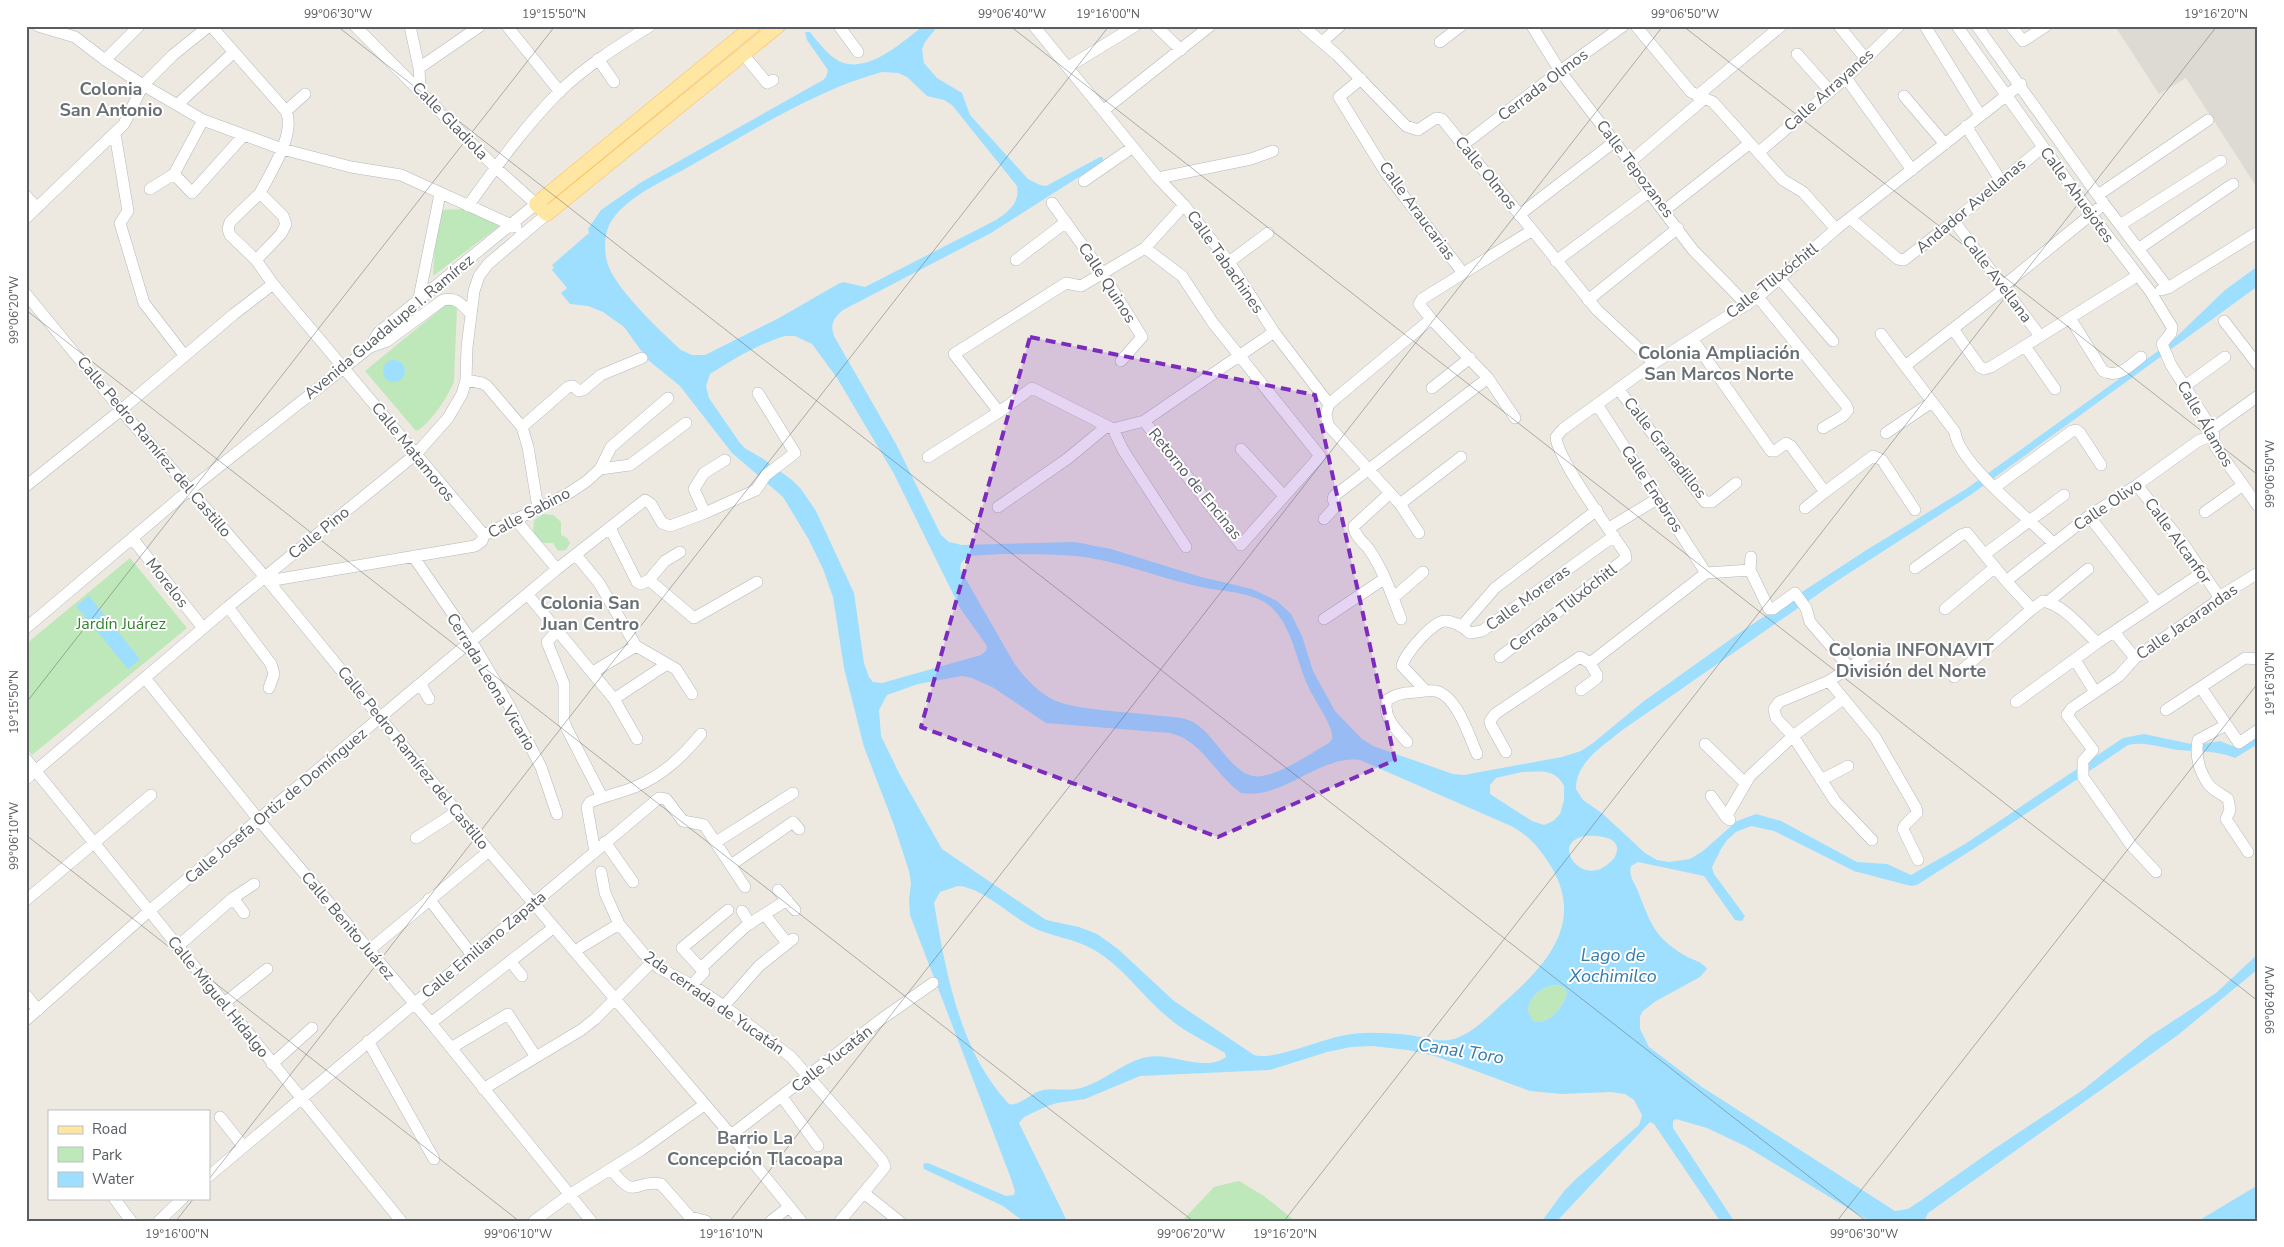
<svg xmlns="http://www.w3.org/2000/svg" width="2284" height="1247" viewBox="0 0 2284 1247" font-family="'Nunito Sans',sans-serif">
  <style>
    .industrial { fill: #dddad4 }
    .green { fill: #bee7ba }
    .water { fill: #9edfff; fill-rule: evenodd }
    .lines { fill: none; stroke-linecap: round; stroke-linejoin: round }
    .minor-casing { stroke: #b3b7bc; stroke-width: 12 }
    .major-casing { stroke: #fbb74a; stroke-width: 15 }
    .minor { stroke: #fff; stroke-width: 11 }
    .major { stroke: #ffe6a3; stroke-width: 14 }
    .marked { fill: #7b2cbf; fill-opacity: 0.2; stroke: #7b2cbf; stroke-width: 4; stroke-dasharray: 10 6; stroke-linejoin: round }
    .ticks { fill: none; stroke: #595e62; stroke-width: 1; stroke-opacity: 0.45 }
    .labels { text-anchor: middle; dominant-baseline: central; stroke-width: 4; stroke-linejoin: round; paint-order: stroke }
    .street-label { font-size: 16px; fill: #595e62; stroke: #fff }
    .park-label { font-size: 16px; fill: #32842e; stroke: #fff }
    .neighbourhood-label { font-size: 18px; font-weight: bold; fill: #697074; stroke: #fff }
    .water-label { font-size: 18px; font-style: italic; fill: #327cae; stroke: #fff }
    .neatline { fill: none; stroke: #595e62; stroke-width: 2 }
    .ticks-label { font-size: 12px; text-anchor: middle; fill: #595e62 }
  </style>
  <rect width="100%" height="100%" fill="#ede9e0"/>
  <path class="industrial" d="M2115 26H2258V189L2186 78 2159 94Z"/>
  <path class="green" d="M468 209 502 224 433 276 437 210Z
    M448 303 457 307 454 381C450 394 428 427 416 431L365 371Z
    M543 514 553 515 561 522V535L567 538 570 543 566 550 558 551 553 543H543L533 534 534 520Z
    M130 558 187 628 32 755 26 748V644Z
    M1558 985 1565 988 1567 994C1561 1009 1550 1025 1533 1021L1528 1011C1529 996 1543 985 1558 985Z
    M1239 1181 1264 1196 1295 1221H1182L1214 1187Z"/>
  <path class="water" d="M923 26H938L925 42 922 49 924 63 937 78 962 93 970 115 1028 179 1040 185 1046 186 1100 157H1102L1104 161 991 233 843 310C833 319 830 324 834 336L896 444 941 535 949 542 962 545 1075 542 1111 549 1201 577 1252 589 1277 601 1291 614 1302 636 1313 671 1335 711 1362 739 1373 746 1453 774 1464 775 1562 757 1581 751 1593 743 1644 701 1745 629 1865 551 1966 489 2172 341 2225 290 2258 266V286L1972 494 1837 581 1621 731C1602 747 1576 762 1576 789L1583 800 1603 814 1645 853 1657 860 1669 862 1690 859 1703 851 1737 821 1756 814 1781 821 1857 862 1887 864 1911 875 1965 844 2123 738 2144 734 2196 745 2220 741 2235 747 2258 730V744L2235 758C2217 750 2198 752 2178 750 2161 748 2145 741 2128 745L1984 842 1917 885 1911 886 1854 871 1774 831 1751 826 1736 832 1727 840 1721 849 1712 867 1714 874 1745 916 1742 921 1735 920 1704 876 1638 862 1631 866C1628 875 1635 884 1638 891 1650 922 1654 937 1684 955 1692 960 1702 961 1707 969L1700 977 1656 1001 1643 1011 1640 1016V1029L1649 1047 1702 1087 1895 1211 1908 1209 1923 1199 1994 1149 2084 1089 2150 1036 2216 993 2258 954V969L2178 1035 1928 1213 1924 1221H1869L1747 1147 1707 1128 1676 1119 1673 1121V1128L1734 1221H1720L1654 1124 1650 1122 1557 1221H1542L1564 1191 1577 1178 1639 1125 1642 1115 1634 1100 1625 1094 1611 1092 1561 1094 1530 1091 1435 1056 1408 1050 1372 1046 1351 1047 1327 1052 1270 1070 1140 1076 1085 1099 1057 1103 1045 1107 1024 1117 1019 1123 1067 1221H1023L1003 1206 924 1169 923 1164 928 1163 1006 1196 1014 1195 1015 1191 1010 1176 910 915 909 900 911 883 909 871 894 825 864 747 844 668 833 597 823 569 809 540 783 497 732 453 680 386 648 360 624 327 603 312 588 306 570 304 561 293 567 288 552 270 554 268 552 265 589 233 588 229 601 210 640 183 823 80 826 77 828 70 807 40 805 32H810C817 41 825 51 834 58 863 79 901 43 923 26ZM882 72 898 73 907 77 927 96 944 100 952 105 1017 186C1020 203 1009 211 996 220L865 287 843 282 838 284 779 318 705 355H692L681 350C661 331 609 284 606 257 604 246 605 230 612 220 629 195 666 180 692 165 750 132 818 89 882 72ZM785 336H795L812 344 837 378 894 474 960 608 987 646 986 651 981 655 882 683 873 682 869 677 864 663 854 593 816 511 801 489 792 480 762 458 746 449 740 443 709 398 706 386 710 374C734 359 758 344 785 336ZM1002 554C1035 555 1069 553 1101 560 1135 567 1167 580 1201 587 1223 592 1251 591 1270 606 1293 626 1296 662 1309 688 1314 700 1335 728 1332 739L1329 743C1311 753 1273 780 1253 776 1229 771 1214 732 1191 721 1180 716 1166 717 1153 715 1128 712 1078 710 1056 701 1038 693 1025 678 1014 663L960 569 961 563 968 556ZM962 676 972 678 994 688 1046 723 1170 733C1202 740 1215 775 1241 793 1284 800 1318 755 1360 760L1511 826C1530 836 1541 850 1552 868 1585 925 1544 967 1503 1003 1489 1016 1473 1033 1454 1039 1440 1043 1424 1037 1409 1035 1387 1033 1364 1031 1341 1036 1320 1040 1272 1061 1254 1055L1174 1001 1118 949 1097 934 1079 927 1046 920 942 849 900 775 881 736 879 710 887 695 918 684ZM1522 772C1539 772 1555 768 1564 786V800L1560 814 1553 821 1544 825 1532 821 1490 794V785L1496 778ZM1586 836C1597 835 1623 837 1616 854 1615 858 1612 861 1609 863 1582 889 1548 841 1586 836ZM958 886C981 887 1010 915 1030 926 1050 937 1075 938 1094 950 1122 966 1140 993 1164 1014 1182 1031 1204 1040 1225 1053L1226 1057C1204 1073 1172 1052 1147 1057 1123 1062 1105 1081 1081 1088 1067 1092 1053 1087 1040 1091 1030 1094 1018 1107 1009 1104 959 1051 946 972 934 903L940 892ZM1558 985 1565 988 1567 994C1561 1009 1550 1025 1533 1021L1528 1011C1529 996 1543 985 1558 985Z
    M383 371a11 11 0 1 1 22 0a11 11 0 1 1-22 0Z
    M89 596 140 659 128 669 76 606Z
    M2258 1185V1221H2198Z"/>
  <g class="lines">
    <g class="minor-casing">
      <path id="minor" d="M38 26 75 37 105 60 143 85 203 120 282 149 351 167 401 175 516 227
        M211 26 286 111C296 133 271 172 260 193L283 216 286 224 281 234 256 260
        M410 26 419 68 420 90
        M507 26 560 92
        M839 26 858 52
        M1034 26 1158 178 1184 205 1229 262 1274 332 1329 404 1326 414 1328 425 1400 504 1419 533
        M1156 26 1181 50
        M1303 26 1337 55 1406 126 1418 130 1436 118 1442 119 1597 310 1654 363
        M1532 26 1560 71 1630 162 1649 192 1693 250 1747 305
        M1636 26 1691 92 1713 102 1783 180 1803 192 1836 229
        M1839 26 1865 58
        M1925 26 1980 115
        M1957 26 2091 214 2150 291 2172 327 2171 333 2162 344 2171 365 2212 429 2215 446 2258 506
        M1977 26 2104 204 2168 288
        M2011 26 2023 41 2046 26
        M1322 42 1340 26
        M1440 42 1461 26
        M743 54 767 83 773 80
        M1797 54 1830 91
        M598 59 614 82
        M105 60 139 26
        M1068 67 1135 26
        M419 68 480 26
        M1846 78 1912 170
        M1361 79 1339 97 1386 173 1463 273
        M1697 96 1781 26
        M1904 96 1945 144
        M177 105 234 52
        M1104 110 1210 26
        M286 111 305 94
        M1966 126 2001 181
        M115 134 128 211 120 223 144 303 184 355
        M1463 145 1560 71 1623 26
        M1759 152 1846 78 1899 26
        M1630 162 1705 98
        M174 174 192 193 243 136
        M174 174 203 120
        M1158 178 1251 159 1273 151
        M1084 181 1133 147
        M150 189 174 174
        M260 193 230 222 228 229 230 235 256 260 273 284 484 535
        M2098 195 2208 120
        M26 196 37 208
        M1052 203 1103 274 1142 337 1121 361
        M468 206C496 167 525 126 559 92 586 66 618 46 650 26
        M1665 210 1750 143
        M1519 215 1614 142
        M26 218 124 124 143 85 173 55 209 26
        M1851 219 1898 259 1904 260 1954 221 2043 147
        M1954 221 2040 336
        M2120 225 2221 161
        M2138 249 2233 184
        M1016 260 1066 222
        M1556 261 1649 192
        M1229 262 1268 233
        M1779 278 1833 341
        M2161 290 2168 288 2258 232
        M26 294 121 410 265 577 489 851 731 1135 801 1221
        M1758 297 1846 405 1848 410 1843 416 1823 428
        M419 298 440 194
        M1588 300 1678 228
        M2070 318 2103 371C2119 379 2129 366 2141 357
        M1431 319 1488 378 1515 418
        M2224 321 2258 365
        M1953 329 1980 367 1984 369 1991 367 2137 276
        M1881 334 1905 366
        M1693 340 1771 451H1775L1786 443 1791 446 1825 492 1873 456 1882 460 1915 510
        M2025 346 2055 389
        M370 347 387 341 443 300C456 297 462 304 471 314
        M466 380 482 383 487 386 522 427 528 447 538 508
        M2185 386 2225 357
        M1432 388 1470 358
        M1619 390 1705 502H1712L1736 483
        M1329 404 1431 319 1419 304 1422 299 1531 231
        M1598 406 1706 573
        M999 412 954 354 1066 283 1081 286 1145 248 1184 205
        M1144 421 1241 545 1320 456 1213 323 1182 276 1145 248
        M522 427 568 387 573 386 579 391 583 390 601 375 642 358
        M1113 429 1123 450 1186 547
        M2212 429 2258 396
        M1886 433 1932 402
        M1241 449 1284 496
        M928 457 999 412 1032 388 1113 429 1144 421 1274 332
        M600 469 630 465 686 423
        M2137 485 2187 549 2219 597
        M26 486 121 410 234 314 273 284
        M1995 487 2072 431 2076 430 2080 433 2101 465
        M1390 493 1354 526C1354 535 1362 541 1368 548 1383 569 1392 595 1401 619
        M1400 504 1461 457
        M998 507 1067 459 1107 426
        M1805 508 1825 492
        M2205 512 2243 485
        M705 513 694 489 704 473 725 460
        M2089 516 2156 602
        M515 519 557 569
        M1324 519 1336 506 1333 499 1334 496 1488 378
        M610 528 637 582 641 584 649 580 694 618 757 582
        M1609 528 1657 499
        M132 538 203 628
        M2053 543C2030 519 1958 463 1955 432L1905 366 1999 293 2002 287 2104 204
        M1985 554 2064 495
        M576 555 599 583 636 646 676 669 692 694
        M413 556 472 642 509 705 541 767 557 814
        M1915 568 1961 535 1967 533 2006 581 2032 609 2043 601C2064 605 2082 628 2097 643
        M1750 570 1769 609H1773L1795 593 1806 608 1810 622 1849 667
        M649 580 665 561 680 552
        M268 581 475 546 482 541 484 535 566 495 587 481 600 469 611 447 668 398
        M2006 581 2089 516 2137 485 2198 441 2214 435
        M528 595 614 699 637 739
        M1393 598 1423 572
        M2048 602 2088 569
        M228 607 271 664 274 674 269 688
        M1945 609 1995 567
        M1324 619 1384 579
        M1462 626 1495 588 1597 510
        M26 628 182 496 370 347 378 333 536 204 496 168 355 26
        M558 630 547 642 564 684V722L567 729 602 797
        M2114 632 2135 658
        M1871 653 1829 681 1779 702 1774 709 1776 718 1793 736 1835 801 1872 840
        M1500 657 1626 558 1625 553C1610 530 1558 461 1556 437L1563 429 1654 363 1758 297 1836 229 2021 84
        M2075 660 2095 692
        M1590 663 1706 573 1750 570 1751 557
        M593 672 636 646
        M1954 677 2032 609
        M145 678 259 820 431 1023 591 1221
        M1829 681 1875 737 1916 808 1917 813 1905 825 1903 829 1918 860
        M421 685 429 699
        M2201 688 2239 743 2258 730
        M1425 690 1402 666C1404 655 1433 621 1445 621 1455 621 1463 627 1470 633L1482 631 1614 536
        M614 699 667 664
        M2016 702 2097 643 2203 572
        M2166 710 2245 658 2258 659
        M2226 725 2198 740C2195 756 2199 771 2209 785 2214 791 2222 794 2228 799L2230 810 2226 819 2248 852
        M1407 742C1397 730 1382 717 1387 700 1397 693 1405 693 1417 692 1423 691 1429 690 1436 691 1457 696 1469 736 1477 754
        M1705 744 1745 783
        M1506 752 1491 725 1490 721 1495 714 1580 657 1590 663 1597 675V678L1581 690
        M26 759 401 1221
        M26 779 228 607 416 454 448 418 462 394 466 380 467 347 474 291 479 276 488 264 547 214
        M1821 780 1848 766
        M1711 796 1726 817 1730 820
        M1726 817 1750 776 1793 736 1843 699
        M416 838 458 811
        M605 842 633 882
        M716 842 793 793
        M595 852 587 807 590 802C604 796 620 793 635 787 663 775 682 757 701 734
        M731 865 793 822 799 829
        M601 872 605 893 619 924 643 953 659 968 692 985 724 1006 791 1057 882 1160 885 1167 840 1221
        M2156 872 2131 845 2083 777V761L2093 750 2067 715 2072 708 2119 676 2135 658 2213 604 2219 597 2258 573
        M778 890 795 910
        M233 898 244 913
        M429 899 472 955
        M26 900 151 795
        M742 911 750 924
        M765 915 787 943
        M177 947 233 898 254 884
        M581 947 619 924
        M368 951 489 851
        M510 961 522 976
        M701 968 746 926 787 900
        M692 985 704 972 682 948 728 910
        M26 995 38 1010
        M223 1004 267 969
        M724 1006 759 966 793 939
        M26 1020 148 912 557 569 645 500 651 504 662 523 670 526 705 513 756 490 766 475 795 453 758 393
        M431 1023 553 928
        M368 1041 434 1159
        M451 1048 508 1014 536 1057
        M272 1064 312 1028
        M483 1089 581 1030 595 1019 652 962
        M782 1097 818 1146
        M220 1117 243 1146
        M731 1135 883 1018 933 983
        M611 1169C636 1202 633 1179 661 1184L690 1217 706 1221
        M209 1176 659 798 666 799 683 821 704 825 745 887
        M864 1193 899 1221
        M114 1198 131 1221
        M159 1221 183 1198
        M534 1221 569 1195 641 1150 704 1105
        M771 1221 789 1207"/>
    </g>
    <g class="major-casing">
      <path id="major" d="M753 26 536 204 547 214 778 26"/>
    </g>
    <use href="#minor" class="minor"/>
    <use href="#major" class="major"/>
  </g>
  <path class="marked" d="M1030 337 1315 395 1395 760 1218 837 921 727Z"/>
  <path class="ticks" d="M337 26 1866 1221M1010 26 2258 1001M1683 26 2258 475M26 310 1193 1221M26 703 555 26M26 835 519 1221M209 1179 1109 26M176 1221 194 1198M730 1221 1663 26M1284 1221 2217 26M1837 1221 2258 683"/>
  <g class="labels">
    <g class="street-label">
      <text transform="translate(1543 85) rotate(-37)">Cerrada Olmos</text>
      <text transform="translate(1829 90) rotate(-42)">Calle Arrayanes</text>
      <text transform="translate(450 121) rotate(46)">Calle Gladiola</text>
      <text transform="translate(1635 169) rotate(53)">Calle Tepozanes</text>
      <text transform="translate(1486 173) rotate(51)">Calle Olmos</text>
      <text transform="translate(2077 195) rotate(54)">Calle Ahuejotes</text>
      <text transform="translate(1971 206) rotate(-40)">Andador Avellanas</text>
      <text transform="translate(1417 211) rotate(54)">Calle Araucarias</text>
      <text transform="translate(1225 262) rotate(55)">Calle Tabachines</text>
      <text transform="translate(1997 279) rotate(53)">Calle Avellana</text>
      <text transform="translate(1772 281) rotate(-38)">Calle Tlilxóchitl</text>
      <text transform="translate(1107 283) rotate(57)">Calle Quinos</text>
      <text transform="translate(389 327) rotate(-40)">Avenida Guadalupe I. Ramírez</text>
      <text transform="translate(2205 424) rotate(60)">Calle Álamos</text>
      <text transform="translate(154 447) rotate(50)">Calle Pedro Ramírez del Castillo</text>
      <text transform="translate(1665 448) rotate(52)">Calle Granadillos</text>
      <text transform="translate(413 452) rotate(51)">Calle Matamoros</text>
      <text transform="translate(1195 484) rotate(51)">Retorno de Encinas</text>
      <text transform="translate(1652 489) rotate(57)">Calle Enebros</text>
      <text transform="translate(2108 505) rotate(-34)">Calle Olivo</text>
      <text transform="translate(529 513) rotate(-28)">Calle Sabino</text>
      <text transform="translate(319 533) rotate(-39)">Calle Pino</text>
      <text transform="translate(2178 541) rotate(54)">Calle Alcanfor</text>
      <text transform="translate(167 583) rotate(52)">Morelos</text>
      <text transform="translate(1528 598) rotate(-36)">Calle Moreras</text>
      <text transform="translate(1563 608) rotate(-38)">Cerrada Tlilxóchitl</text>
      <text transform="translate(2187 622) rotate(-35)">Calle Jacarandas</text>
      <text transform="translate(491 682) rotate(59)">Cerrada Leona Vicario</text>
      <text transform="translate(413 758) rotate(51)">Calle Pedro Ramírez del Castillo</text>
      <text transform="translate(276 806) rotate(-40)">Calle Josefa Ortiz de Domínguez</text>
      <text transform="translate(348 926) rotate(50)">Calle Benito Juárez</text>
      <text transform="translate(484 945) rotate(-40)">Calle Emiliano Zapata</text>
      <text transform="translate(218 997) rotate(51)">Calle Miguel Hidalgo</text>
      <text transform="translate(714 1003) rotate(35)">2da cerrada de Yucatán</text>
      <text transform="translate(832 1059) rotate(-38)">Calle Yucatán</text>
    </g>
    <g class="park-label">
      <text x="121" y="624">Jardín Juárez</text>
    </g>
    <g class="neighbourhood-label">
      <text x="111" y="89">Colonia<tspan x="111" dy="21">San Antonio</tspan></text>
      <text x="1719" y="353">Colonia Ampliación<tspan x="1719" dy="21">San Marcos Norte</tspan></text>
      <text x="590" y="603">Colonia San<tspan x="590" dy="21">Juan Centro</tspan></text>
      <text x="1911" y="650">Colonia INFONAVIT<tspan x="1911" dy="21">División del Norte</tspan></text>
      <text x="755" y="1138">Barrio La<tspan x="755" dy="21">Concepción Tlacoapa</tspan></text>
    </g>
    <g class="water-label">
      <text x="1613" y="955">Lago de<tspan x="1613" dy="21">Xochimilco</tspan></text>
      <text transform="translate(1461 1051) rotate(9)">Canal Toro</text>
    </g>
  </g>
  <rect width="2284" height="1247" fill="none" stroke="#ffffff" stroke-width="55"/>
  <rect x="48" y="1110" width="162" height="90" fill="#ffffff" stroke="#bdbfc0"/>
  <rect x="58" y="1126" width="25" height="8" fill="#ffe6a3" stroke="#bdbfc0"/>
  <text x="92" y="1134" font-size="15" fill="#595e62">Road</text>
  <rect x="58" y="1147" width="25" height="15" fill="#bee7ba" stroke="#bdbfc0"/>
  <text x="92" y="1160" font-size="15" fill="#595e62">Park</text>
  <rect x="58" y="1172" width="25" height="15" fill="#9edfff" stroke="#bdbfc0"/>
  <text x="92" y="1184" font-size="15" fill="#595e62">Water</text>
  <rect x="28" y="28" width="2228" height="1192" class="neatline"/>
  <g class="ticks-label">
    <text x="338" y="18">99°06'30"W</text>
    <text x="554" y="18">19°15'50"N</text>
    <text x="1012" y="18">99°06'40"W</text>
    <text x="1108" y="18">19°16'00"N</text>
    <text x="1685" y="18">99°06'50"W</text>
    <text x="2216" y="18">19°16'20"N</text>
    <text transform="translate(14 310) rotate(-90)" y="4">99°06'20"W</text>
    <text transform="translate(2270 474) rotate(-90)" y="4">99°06'50"W</text>
    <text transform="translate(2270 684) rotate(-90)" y="4">19°16'30"N</text>
    <text transform="translate(14 702) rotate(-90)" y="4">19°15'50"N</text>
    <text transform="translate(14 836) rotate(-90)" y="4">99°06'10"W</text>
    <text transform="translate(2270 1000) rotate(-90)" y="4">99°06'40"W</text>
    <text x="177" y="1238">19°16'00"N</text>
    <text x="518" y="1238">99°06'10"W</text>
    <text x="731" y="1238">19°16'10"N</text>
    <text x="1191" y="1238">99°06'20"W</text>
    <text x="1285" y="1238">19°16'20"N</text>
    <text x="1864" y="1238">99°06'30"W</text>
  </g>
</svg>
